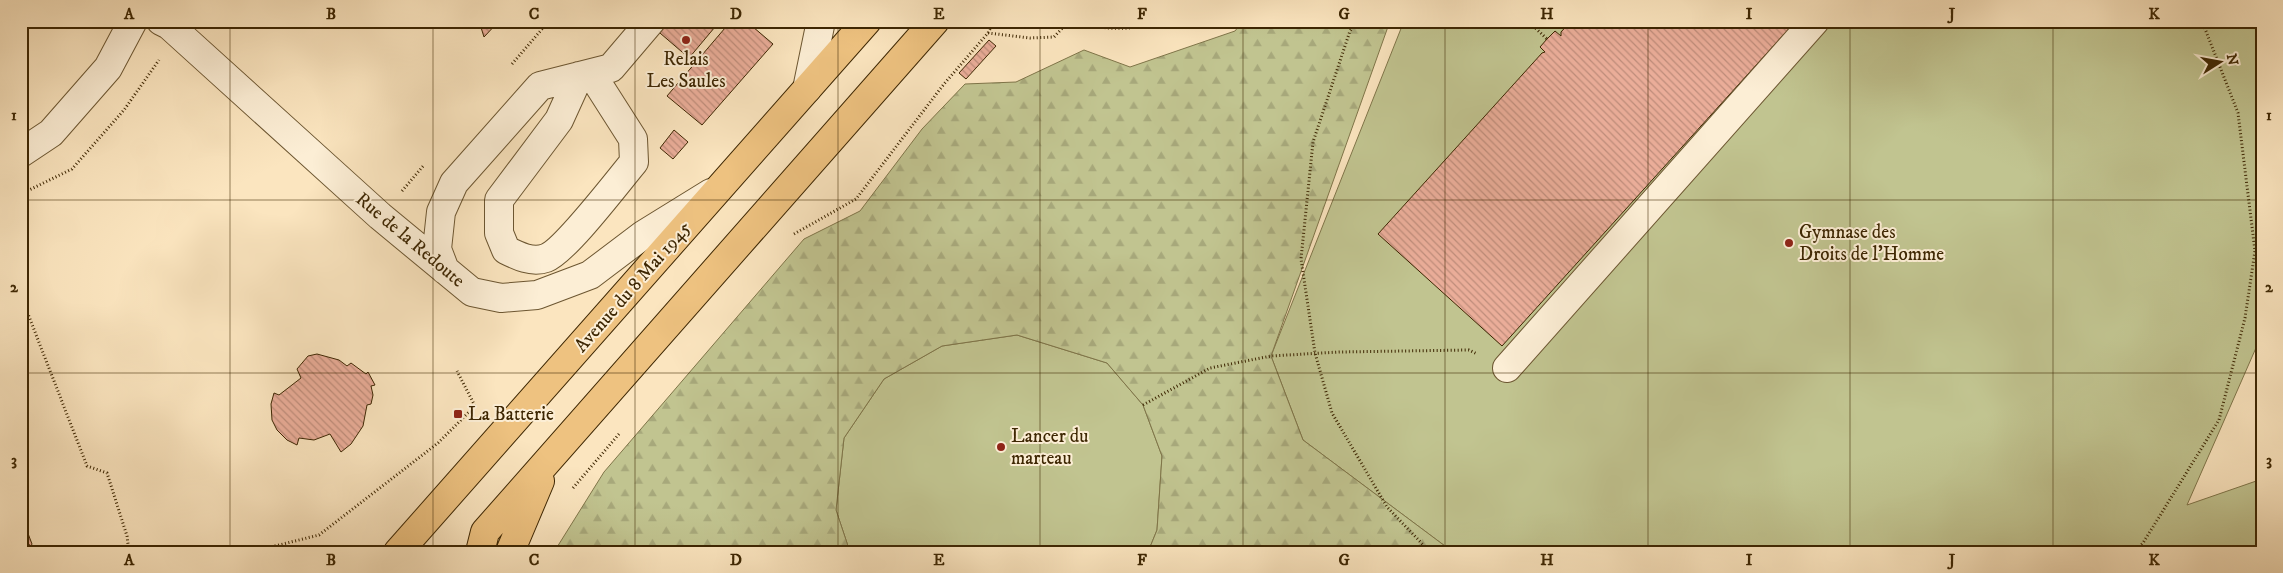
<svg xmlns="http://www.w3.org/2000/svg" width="2283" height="573" viewBox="0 0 2283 573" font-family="'IM FELL DW Pica',serif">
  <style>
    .grass { fill: #c1c490; stroke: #7f7549 }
    .forest { fill: url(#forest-firs); stroke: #7f7549 }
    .building { fill: url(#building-back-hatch); stroke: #3d2602 }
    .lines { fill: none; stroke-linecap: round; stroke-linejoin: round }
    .minor-casing { stroke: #6c5631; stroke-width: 30 }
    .major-casing { stroke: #3d2602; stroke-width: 30 }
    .path { stroke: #3d2602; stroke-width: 3; stroke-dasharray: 1 2.5; stroke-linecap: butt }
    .minor { stroke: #fceed5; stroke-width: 28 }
    .major { stroke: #eec280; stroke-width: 28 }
    .grid { fill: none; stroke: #3d2602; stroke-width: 1; stroke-opacity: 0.55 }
    .poi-dot { fill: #8f2418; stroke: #fceed5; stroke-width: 2 }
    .labels { text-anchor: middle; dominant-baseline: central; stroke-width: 4; stroke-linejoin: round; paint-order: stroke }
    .poi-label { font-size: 19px; fill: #3d2602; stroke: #fceed5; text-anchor: start }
    .street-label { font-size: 19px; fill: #3d2602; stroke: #fceed5 }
    .neatline { fill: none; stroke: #3d2602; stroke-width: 2 }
    .grid-label { font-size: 16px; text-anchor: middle; font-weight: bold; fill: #3d2602 }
  </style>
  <defs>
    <pattern id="forest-firs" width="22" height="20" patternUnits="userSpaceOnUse" patternTransform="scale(1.25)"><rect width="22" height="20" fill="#c1c490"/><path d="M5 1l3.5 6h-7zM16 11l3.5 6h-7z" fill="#a7a87b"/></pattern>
    <pattern id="building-back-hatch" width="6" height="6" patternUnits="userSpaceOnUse" patternTransform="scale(1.25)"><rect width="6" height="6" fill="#eaad99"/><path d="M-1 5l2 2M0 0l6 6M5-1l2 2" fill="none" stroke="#bf8d7b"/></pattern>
  </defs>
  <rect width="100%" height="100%" fill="#fbe5bf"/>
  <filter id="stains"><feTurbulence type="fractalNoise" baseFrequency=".004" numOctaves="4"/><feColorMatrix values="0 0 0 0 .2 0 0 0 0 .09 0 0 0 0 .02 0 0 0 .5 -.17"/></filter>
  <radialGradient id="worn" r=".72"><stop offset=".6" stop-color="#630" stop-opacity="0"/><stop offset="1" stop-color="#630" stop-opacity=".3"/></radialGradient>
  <path class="grass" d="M1404 21H2262V340L2259 341 2187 505 2262 479V552H1453L1303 440 1271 356Z
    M1017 335 1107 363 1143 405 1162 456 1157 530 1148 552H850L836 510 844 438 884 379 942 346Z"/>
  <path class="forest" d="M1243 21H1390L1271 356 1303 440 1453 552H1148L1157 530 1162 456 1143 405 1107 363 1017 335 942 346 884 379 844 438 836 510 850 552H554L604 472 804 239 860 211 922 129 965 84 1016 82 1084 50 1130 67 1235 31Z"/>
  <path class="building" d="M479 21H499L484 37Z
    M646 21H720L689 58Z
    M731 21H746L773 44 702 125 667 96Z
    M1571 21H1796L1502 346 1378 234 1542 53 1545 52 1540 47 1547 39 1555 31 1561 36V32Z
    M989 40 996 46 966 79 959 73Z
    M674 130 688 142 673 159 660 148Z
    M317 354 339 360 347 366 351 363 366 374 368 372 375 385 371 386 373 395 371 404 367 405 363 426 351 444 341 452 330 434 314 440 299 438 297 445 287 440 277 430 272 420 271 404 274 393 279 395 301 378 297 369 308 356Z
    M21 515 32 544 31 546 26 542 21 547Z"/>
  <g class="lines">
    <g class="minor-casing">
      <path id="minor" d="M161 21 169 25 380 216 472 292 501 298 537 295 590 275 643 235 711 193
        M579 76 596 81 633 139 634 162C618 181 565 251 546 258 532 263 518 256 506 250L499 233V200L559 120Z
        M807 89 821 21
        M21 153 51 133 108 68 133 21
        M445 270 437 249 441 212 454 183 540 86 611 68 651 21
        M1507 368 1815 21"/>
    </g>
    <g class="major-casing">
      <path id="major" d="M398 552 867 21
        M480 552 485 532 935 21
        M510 552 540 481"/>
    </g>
    <path class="path" d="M1081 21C1108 34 1143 27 1172 21
      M1357 21 1350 31 1313 142 1301 259 1315 353 1332 413 1387 507 1430 552
      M1528 21 1547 39
      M988 33 1030 38 1054 37 1069 21
      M512 64 549 21
      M402 191 424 165
      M21 194 72 169 124 110 159 60
      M794 234 856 199 944 84 988 33 994 21
      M2255 251 2262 252
      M21 296 87 466 107 473 127 536 129 552
      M1143 405 1210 368 1271 356 1339 352 1469 350 1477 354
      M573 488 619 434
      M251 552 319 535 438 443 475 406 457 371
      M2134 552 2143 543 2219 420 2245 318 2255 251 2238 113 2202 21"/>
    <use href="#minor" class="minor"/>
    <use href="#major" class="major"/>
  </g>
  <path class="grid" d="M230 21V552M433 21V552M635 21V552M838 21V552M1040 21V552M1243 21V552M1445 21V552M1648 21V552M1850 21V552M2053 21V552M21 200H2262M21 373H2262"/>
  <g class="poi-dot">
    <circle cx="686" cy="40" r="5"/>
    <circle cx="1789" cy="243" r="5"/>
    <rect x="453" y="409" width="10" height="10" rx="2.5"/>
    <circle cx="1001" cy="447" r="5"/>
  </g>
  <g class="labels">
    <g class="poi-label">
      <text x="686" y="59" text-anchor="middle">Relais<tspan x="686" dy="22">Les Saules</tspan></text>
      <text x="1799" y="232">Gymnase des<tspan x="1799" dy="22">Droits de l'Homme</tspan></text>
      <text x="468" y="414">La Batterie</text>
      <text x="1011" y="436">Lancer du<tspan x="1011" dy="22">marteau</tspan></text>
    </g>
    <g class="street-label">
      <text transform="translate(410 240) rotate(40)">Rue de la Redoute</text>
      <text transform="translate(633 287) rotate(-49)">Avenue du 8 Mai 1945</text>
    </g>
  </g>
  <rect width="2283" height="573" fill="none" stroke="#fbe5bf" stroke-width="55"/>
  <g transform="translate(2220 62) rotate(79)" stroke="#fceed5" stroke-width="4" paint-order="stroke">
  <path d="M0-4L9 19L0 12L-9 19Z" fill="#3d2602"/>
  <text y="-8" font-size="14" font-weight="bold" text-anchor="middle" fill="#3d2602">N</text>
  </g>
  <rect x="28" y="28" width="2228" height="518" class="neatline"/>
  <g class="grid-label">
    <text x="129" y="19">A</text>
    <text x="331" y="19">B</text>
    <text x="534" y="19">C</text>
    <text x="736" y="19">D</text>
    <text x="939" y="19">E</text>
    <text x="1142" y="19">F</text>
    <text x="1344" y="19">G</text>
    <text x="1547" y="19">H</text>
    <text x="1749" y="19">I</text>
    <text x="1952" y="19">J</text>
    <text x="2154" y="19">K</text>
    <text x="14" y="120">1</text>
    <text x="2269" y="120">1</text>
    <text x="14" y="292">2</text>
    <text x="2269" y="292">2</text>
    <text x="14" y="465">3</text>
    <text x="2269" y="465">3</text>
    <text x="129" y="565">A</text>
    <text x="331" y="565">B</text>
    <text x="534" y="565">C</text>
    <text x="736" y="565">D</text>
    <text x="939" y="565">E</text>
    <text x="1142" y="565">F</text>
    <text x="1344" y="565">G</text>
    <text x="1547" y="565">H</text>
    <text x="1749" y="565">I</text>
    <text x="1952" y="565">J</text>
    <text x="2154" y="565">K</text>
  </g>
  <rect width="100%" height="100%" filter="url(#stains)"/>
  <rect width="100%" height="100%" fill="url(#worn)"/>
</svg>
